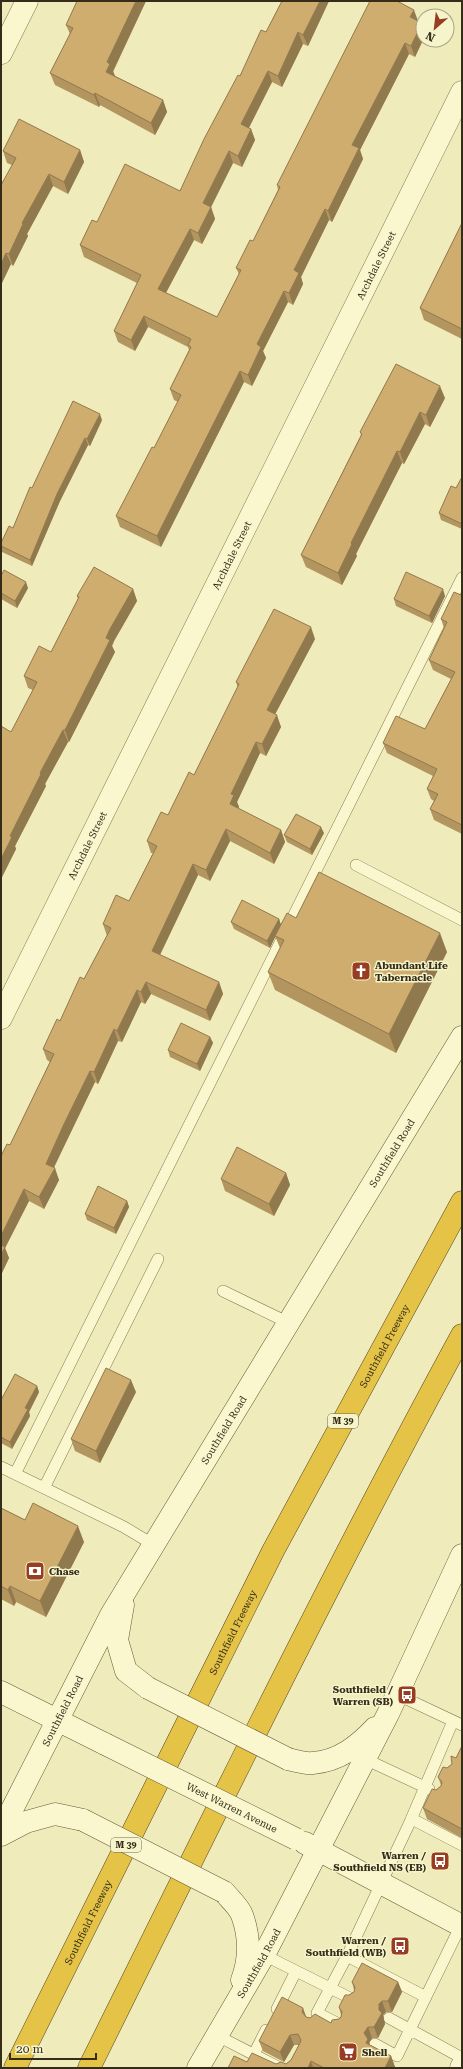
<svg xmlns="http://www.w3.org/2000/svg" width="463" height="2069" viewBox="0 0 463 2069" font-family="'Roboto Serif',serif">
  <style>
    .lines { fill: none; stroke-linecap: round; stroke-linejoin: round }
    .service-casing { stroke: #877b54; stroke-width: 12 }
    .minor-casing { stroke: #877b54; stroke-width: 23 }
    .secondary-casing { stroke: #685b38; stroke-width: 23 }
    .motorway-casing { stroke: #544729; stroke-width: 23 }
    .service { stroke: #faf7ce; stroke-width: 11 }
    .minor { stroke: #faf7ce; stroke-width: 22 }
    .secondary { stroke: #faf7ce; stroke-width: 22 }
    .motorway { stroke: #e4c346; stroke-width: 22 }
    .secondary-bridge-casing { stroke: #685b38; stroke-width: 23; stroke-linecap: butt }
    .secondary-bridge { stroke: #faf7ce; stroke-width: 22 }
    .wall { fill: #b2955f }
    .shaded-wall { fill: #91794e }
    .building { fill: #cfad6f; stroke: #91794e }
    .labels { text-anchor: middle; dominant-baseline: central; stroke-width: 3; stroke-linejoin: round; paint-order: stroke }
    .shield { fill: #f6f4cb; stroke: #6f694f; stroke-width: 1 }
    .shield-label { font-size: 9px; font-weight: bold; fill: #352d1a }
    .street-label { font-size: 10px; fill: #352d1a; stroke: #f6f4cb }
    .poi-label { font-size: 10px; font-weight: bold; fill: #352d1a; stroke: #f6f4cb; text-anchor: start }
  </style>
  <rect width="100%" height="100%" fill="#efebbb"/>
  <g class="lines">
    <g class="service-casing">
      <path id="service" d="M356 865 462 920
        M223 1291 289 1323
        M1 1467 124 1527 154 1545
        M15 1474 462 578
        M44 1488 158 1259
        M396 1694 462 1725
        M365 1759 429 1789
        M412 1819 462 1845
        M264 1955 352 1999
        M426 1997 347 1956 410 1822 453 1721
        M277 2009 296 1971
        M389 2018 462 2058
        M339 2024 317 2013 347 1956
        M216 2035 280 2068
        M375 2044 397 2056 462 1923
        M254 2054 266 2030"/>
    </g>
    <g class="minor-casing">
      <g id="minor">
        <path d="M1 53 27 1"/>
        <path id="s1" d="M1 1018 462 92"/>
        <path d="M461 2068 462 2066"/>
      </g>
    </g>
    <g class="secondary-casing">
      <g id="secondary">
        <path d="M123 1605 117 1640 126 1671 148 1688"/>
        <path d="M1 1692 105 1744"/>
        <path d="M288 1759C296 1761 306 1764 313 1763 339 1761 358 1746 375 1728"/>
        <path id="s2" d="M1 1831 111 1615 462 1037"/>
        <path d="M1 1835 26 1822 55 1814 83 1820"/>
        <path d="M305 1843 462 1926"/>
        <path d="M224 1892C230 1899 239 1907 242 1915 250 1937 250 1959 242 1980"/>
        <path id="s3" d="M198 2068 264 1955 388 1714 462 1555"/>
      </g>
    </g>
    <g class="motorway-casing">
      <g id="motorway">
        <path id="s4" d="M15 2068 273 1551 462 1202"/>
        <path d="M89 2068C211 1822 331 1576 462 1335"/>
      </g>
    </g>
    <use href="#service" class="service"/>
    <use href="#minor" class="minor"/>
    <use href="#secondary" class="secondary"/>
    <use href="#motorway" class="motorway"/>
    <g class="secondary-bridge-casing">
      <g id="secondary-bridge">
        <path d="M148 1688 288 1759"/>
        <path id="s5" d="M105 1744 296 1839"/>
        <path d="M83 1820 224 1892"/>
      </g>
    </g>
    <use href="#secondary-bridge" class="secondary-bridge"/>
  </g>
  <path class="wall" d="M146 1 113 72 115 76 163 100 167 112 155 135 100 105 99 107 55 85 50 73 70 34 66 25Z
    M282 1H329L308 46 303 44 282 87 272 82 249 128 251 129 255 140 242 167 233 163 211 207 215 219 202 244 194 240 166 293 217 317 239 274 236 268 253 241 278 190 277 185 418 21 422 23 423 26V40L415 57 409 54 360 150 363 159 332 222 329 220 301 277 303 284 293 305 288 302 263 351 266 358 252 386 244 382 161 547 120 527 116 516 154 448 178 402 174 400 170 389 189 350 188 347 148 327 135 351 118 342 114 331 137 283 84 257 80 245 97 222 180 191 240 76 266 32Z
    M80 150 84 162 68 194 53 186 27 234 28 236 13 266 11 264 1 285 12 165 7 163 3 151Z
    M462 223V339L424 320 420 308Z
    M445 398 430 427 425 424 404 464 402 463 356 554 357 556 342 585 306 567 301 555 361 435 360 432Z
    M102 420 90 446 88 445 60 501 32 566 2 552 1 549V543L13 528 32 488Z
    M462 477V529L441 520 439 513 456 488Z
    M1 576 28 588 17 608 1 599Z
    M133 589 137 601 114 641 112 646 115 652 69 742H68L45 784 46 786 15 846 16 849 1 879V726L11 732 33 690 28 688 24 676 51 652 78 599 77 596Z
    M462 592V834L434 820 430 809 434 801 431 799 427 789 433 776 387 753 383 743 425 729 451 679 433 670 429 660 444 628 441 619 461 595Z
    M445 596 432 623 396 606 394 599Z
    M315 639 275 714 281 727 266 756 260 753 237 802 239 807 238 809 281 830 285 842 274 864 230 841 210 881 198 875 160 955 219 982 223 994 210 1021 151 994 145 1004 141 1002 122 1042 118 1041 98 1084 95 1082 69 1136 53 1168 59 1180 44 1209 29 1201 5 1248 9 1258 1 1275V1156L10 1145 50 1062 47 1060 43 1049 60 1021 84 979 107 936 103 924 129 901 153 853H151L147 841 168 815 194 775 238 688 236 682Z
    M324 833 312 855 287 842 284 835Z
    M296 918 447 952 396 1053 275 990 268 972 280 948 275 936 270 948 234 929 231 922 279 919 281 925Z
    M210 1037 213 1043 200 1071 170 1057 168 1050Z
    M286 1173 290 1185 274 1216 225 1191 221 1179Z
    M127 1201 129 1207 116 1234 87 1220 85 1214Z
    M37 1386 39 1392 29 1412 30 1416 12 1449 1 1443V1400Z
    M136 1392 100 1463 75 1451 71 1439Z
    M1 1508 25 1520 84 1542 46 1617 16 1602 14 1606 1 1599Z
    M462 1746V1838L427 1819 423 1808 436 1790 441 1786V1785L438 1777 447 1768 452 1764 456 1758Z
    M352 1982H398L402 1992 392 2012H386L383 2015 385 2024 378 2038H372L369 2043 370 2045 391 2056 395 2067 394 2068H228L247 2062 276 2064H286L291 2060 299 2045H294L284 2062 263 2051 259 2041 306 2018 331 2023 339 2019 341 2017V2015L339 2007 349 1995 354 1992V1990Z"/>
  <path class="shaded-wall" d="M136 1H146L113 71 115 76 106 72 107 62Z
    M320 1H329L308 46 303 35Z
    M414 10 418 21 410 17Z
    M422 23 423 26V40L415 57 411 46Z
    M298 32 303 44 282 87 278 76Z
    M405 43 409 54 360 150 363 159 332 222 328 211 352 145Z
    M268 71 272 82 245 135 241 124Z
    M95 93 100 105 99 107 94 95Z
    M163 100 167 112 155 135 151 123Z
    M251 129 255 140 242 167 238 156Z
    M80 150 84 162 68 194 64 182Z
    M229 151 233 163 207 215 203 203Z
    M49 174 53 186 27 234 28 236 13 266 9 254 22 223Z
    M211 207 215 219 202 244 198 233Z
    M325 209 329 220 301 277 303 284 293 305 289 293 294 270Z
    M190 229 194 240 162 300 158 289Z
    M6 253 11 264 1 285V264Z
    M284 291 288 302 263 351 266 358 252 386 248 375 257 344Z
    M144 316 148 327 135 351 131 340Z
    M240 371 244 382 161 547 157 536Z
    M440 386 445 398 430 427 426 415Z
    M420 412 425 424 404 464 400 452Z
    M100 414 102 420 90 446 87 439Z
    M85 438 88 445 60 501 32 566 30 560 57 494Z
    M397 451 402 463 356 554 357 556 342 585 338 573 351 543Z
    M26 582 28 588 17 608 15 601Z
    M133 589 137 601 114 641 112 646 115 652 69 742 65 730 110 629Z
    M443 589 445 596 432 623 429 616Z
    M311 627 315 639 271 722 267 710Z
    M277 715 281 727 266 756 262 744Z
    M63 730 68 742 45 784 46 786 15 846 16 849 1 879V859L10 836 40 773Z
    M256 742 260 753 237 802 239 807 234 816 230 804 231 794Z
    M321 827 324 833 312 855 310 849Z
    M226 829 230 841 210 881 206 870Z
    M281 830 285 842 274 864 270 853Z
    M193 864 198 875 156 963 152 951Z
    M279 919 281 925 270 948 267 941Z
    M440 933 447 952 396 1053 389 1034Z
    M146 982 151 994 145 1004 141 992Z
    M219 982 223 994 210 1021 206 1010Z
    M137 990 141 1002 122 1042 117 1031Z
    M114 1029 118 1041 98 1084 94 1072Z
    M210 1037 213 1043 200 1071 197 1064Z
    M90 1071 95 1082 69 1136 50 1176 46 1164 64 1124Z
    M55 1168 59 1180 44 1209 39 1197Z
    M286 1173 290 1185 274 1216 269 1204Z
    M24 1189 29 1201 5 1248 9 1258 1 1275V1236Z
    M127 1201 129 1207 116 1234 114 1228Z
    M131 1380 136 1392 100 1463 96 1451Z
    M37 1386 39 1392 29 1412 30 1416 12 1449 10 1442 25 1408Z
    M78 1526 84 1542 46 1617 40 1601Z
    M10 1586 16 1602 14 1606 8 1590Z
    M398 1982 402 1992 392 2012 388 2001Z
    M382 2001 386 2012 383 2015 385 2024 378 2038 374 2027 379 2010V2004Z
    M303 2008 307 2019 302 2012Z
    M368 2027 372 2038 369 2043 372 2050 366 2043 364 2033Z
    M290 2035 294 2045 284 2062 280 2052Z
    M391 2056 395 2067 394 2068H385Z
    M311 2061 313 2068H308Z"/>
  <path class="building" d="M77 1H136L107 62 110 64 106 72 163 100 151 123 95 93 94 95 50 73 73 28 66 25Z
    M282 1H320L303 35 298 32 278 76 268 71 241 124 251 129 238 156 229 151 203 203 211 207 198 233 190 229 158 289 217 317 241 270 236 268 250 240 253 241 280 187 277 185 370 1H397L414 10 410 17 422 23 411 46 405 43 352 145 359 148 328 211 325 209 294 270 299 273 289 293 284 291 257 344 261 347 248 375 240 371 157 536 116 516 152 447 154 448 181 395 170 389 191 347 188 345 191 339 144 316 131 340 114 331 141 275 80 245 92 220 97 222 125 164 180 191 204 139 238 75 240 76 261 30 266 32Z
    M19 119 80 150 64 182 49 174 22 223 23 224 9 254 6 253 1 264V185L16 158 3 151Z
    M462 223V329L420 308Z
    M396 364 440 386 426 415 420 412 400 452 397 451 351 543 352 544 338 573 301 555 362 434 360 432Z
    M73 401 100 414 87 439 85 438 57 494 30 560 1 546V543L9 526 13 528 30 487 32 488Z
    M462 477V524L439 513 451 486 456 488Z
    M94 567 133 589 110 629 106 638 110 640 65 730H63L40 773 41 774 10 836 12 837 1 859V726L11 732 37 682 24 676 39 646 51 652 79 597 77 596Z
    M4 570 26 582 15 601 1 593V576Z
    M406 572 443 589 429 616 394 599Z
    M454 592 461 595 462 592V825L430 809 438 794 427 789 437 769 383 743 396 716 425 729 455 672 429 660 447 622 441 619Z
    M274 609 311 627 267 710 277 715 262 744 256 742 231 794 234 795 230 804 281 830 270 853 226 829 206 870 193 864 152 951 219 982 206 1010 146 982 141 992 137 990 117 1031 114 1029 94 1072 90 1071 64 1124 46 1164 55 1168 39 1197 24 1189 1 1236V1156L7 1144 10 1145 54 1054 43 1049 57 1019 60 1021 80 977 84 979 111 928 103 924 116 895 129 901 157 846 147 841 161 812 168 815 189 772 194 775 239 684 236 682Z
    M296 814 321 827 310 849 284 835Z
    M319 872 440 933 389 1034 268 972 284 940 275 936 287 913 296 918Z
    M242 900 279 919 267 941 231 922Z
    M181 1023 210 1037 197 1064 168 1050Z
    M237 1147 286 1173 269 1204 221 1179Z
    M98 1186 127 1201 114 1228 85 1214Z
    M1 1245 5 1247 1 1255Z
    M106 1368 131 1380 96 1451 71 1439Z
    M15 1374 37 1386 25 1408 28 1409 10 1442 1 1437V1400Z
    M33 1503 78 1526 40 1601 10 1586 8 1590 1 1586V1508L25 1520Z
    M462 1746V1829L423 1808 432 1789 436 1790 441 1786 442 1782 438 1777 443 1767 447 1768 452 1764 451 1756 456 1758Z
    M362 1963 398 1982 388 2001H382L379 2004V2010L382 2013 374 2027H368L364 2033 368 2039 366 2043 391 2056 385 2068H324L311 2061 308 2068H228L234 2056 247 2062 252 2053 276 2064 281 2062 286 2064 291 2060 300 2043 301 2040 298 2034 290 2035 280 2052 259 2041 282 1997 303 2008 302 2012 306 2017 310 2018 315 2014 331 2023 332 2020 339 2019 341 2017 342 2012 339 2007 345 1995H349L354 1992 355 1987 352 1982Z"/>
  <defs>
    <g id="church-square" transform="scale(1)"><rect x="-9" y="-9" width="18" height="18" rx="4" fill="#983c22" stroke="#f6f4cb"/><path d="M-1.2-6h2.4v3.5h3.3v2.4h-3.3V6h-2.4V-.1h-3.3v-2.4h3.3Z" fill="#fff"/></g>
    <g id="bank-square" transform="scale(1)"><rect x="-9" y="-9" width="18" height="18" rx="4" fill="#983c22" stroke="#f6f4cb"/><path d="M-6-4H6V4H-6ZM0-2.3a2.3 2.3 0 1 0 0 4.6a2.3 2.3 0 1 0 0-4.6Z" fill="#fff"/></g>
    <g id="bus-square" transform="scale(1)"><rect x="-9" y="-9" width="18" height="18" rx="4" fill="#983c22" stroke="#f6f4cb"/><path d="M-5-6H5V4H4V6H2V4H-2V6H-4V4H-5ZM-3.5-4V0h7V-4ZM-3.5 1.2v1.5H-2V1.2ZM2 1.2v1.5H3.5V1.2Z" fill="#fff"/></g>
    <g id="supermarket-square" transform="scale(1)"><rect x="-9" y="-9" width="18" height="18" rx="4" fill="#983c22" stroke="#f6f4cb"/><path d="M-6-5.5h2.5l.6 2H6L4.5 2H-2.5L-4.4-4H-6ZM-1.5 3.2a1.3 1.3 0 1 0 .1 0ZM3 3.2a1.3 1.3 0 1 0 .1 0Z" fill="#fff"/></g>
  </defs>
  <g fill-rule="evenodd">
    <use href="#church-square" x="361" y="971"/>
    <use href="#bank-square" x="35" y="1571"/>
    <use href="#bus-square" x="407" y="1695"/>
    <use href="#bus-square" x="440" y="1861"/>
    <use href="#bus-square" x="400" y="1946"/>
    <use href="#supermarket-square" x="348" y="2052"/>
  </g>
  <g class="labels">
    <g class="shield">
      <rect x="328" y="1414" width="30" height="14" rx="3"/>
      <rect x="111" y="1838" width="30" height="14" rx="3"/>
    </g>
    <g class="shield-label">
      <text x="343" y="1421">M 39</text>
      <text x="126" y="1845">M 39</text>
    </g>
    <g class="street-label">
      <text stroke="none"><textPath href="#s1" startOffset="841">Archdale Street</textPath></text>
      <text stroke="none"><textPath href="#s1" startOffset="517">Archdale Street</textPath></text>
      <text stroke="none"><textPath href="#s1" startOffset="193">Archdale Street</textPath></text>
      <text stroke="none"><textPath href="#s2" startOffset="783">Southfield Road</textPath></text>
      <text stroke="none"><textPath href="#s4" startOffset="811">Southfield Freeway</textPath></text>
      <text stroke="none"><textPath href="#s2" startOffset="459">Southfield Road</textPath></text>
      <text stroke="none"><textPath href="#s4" startOffset="487">Southfield Freeway</textPath></text>
      <text stroke="none"><textPath href="#s2" startOffset="135">Southfield Road</textPath></text>
      <text stroke="none"><textPath href="#s5" startOffset="142">West Warren Avenue</textPath></text>
      <text stroke="none"><textPath href="#s4" startOffset="163">Southfield Freeway</textPath></text>
      <text stroke="none"><textPath href="#s3" startOffset="121">Southfield Road</textPath></text>
    </g>
    <g class="poi-label">
      <text x="375" y="965">Abundant Life<tspan x="375" dy="12">Tabernacle</tspan></text>
      <text x="49" y="1571">Chase</text>
      <text x="393" y="1689" text-anchor="end">Southfield /<tspan x="393" dy="12">Warren (SB)</tspan></text>
      <text x="426" y="1855" text-anchor="end">Warren /<tspan x="426" dy="12">Southfield NS (EB)</tspan></text>
      <text x="386" y="1940" text-anchor="end">Warren /<tspan x="386" dy="12">Southfield (WB)</tspan></text>
      <text x="362" y="2052">Shell</text>
    </g>
  </g>
  <rect width="463" height="2069" fill="none" stroke="#352d1a" stroke-width="4"/>
  <g transform="translate(435 28) rotate(208)"><circle r="19" fill="#f6f4cb" stroke="#a9a484"/>
  <path d="M0-3L7 15L0 10L-7 15Z" fill="#983c22"/>
  <text y="-6" font-size="11" font-weight="bold" text-anchor="middle" fill="#352d1a">N</text>
  </g>
  <path d="M10 2053v6h86v-6" fill="none" stroke="#352d1a" stroke-width="2"/>
  <text x="16" y="2053" font-size="12" fill="#352d1a" stroke="#f6f4cb" stroke-width="3" paint-order="stroke">20 m</text>
</svg>
